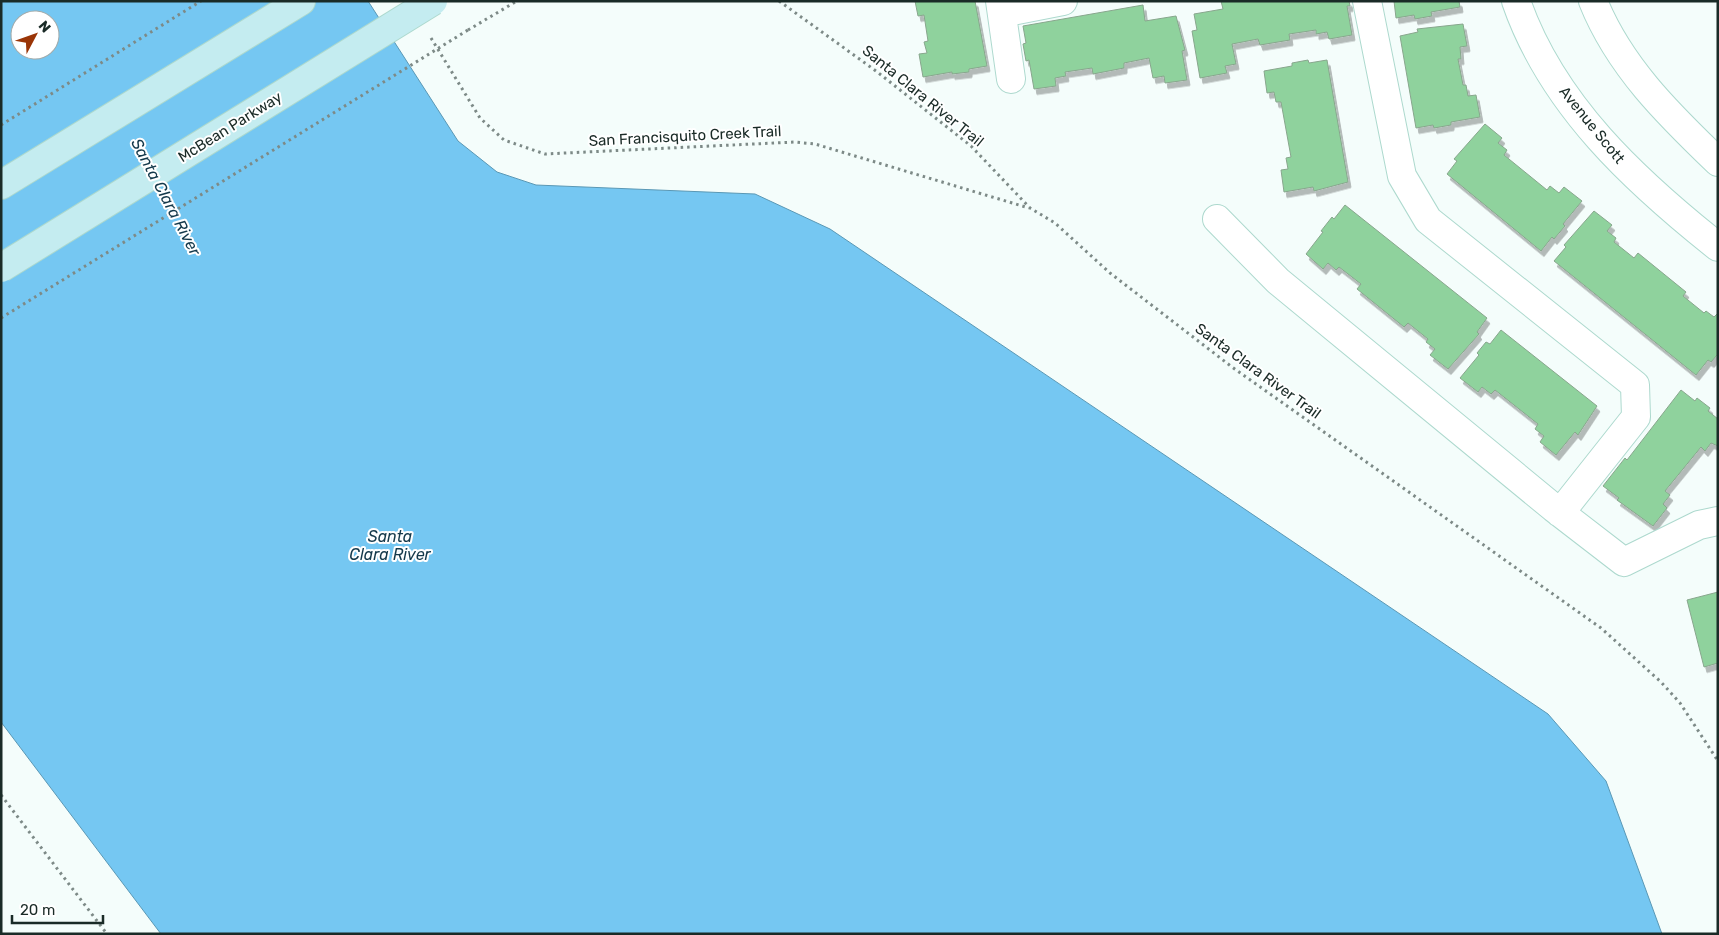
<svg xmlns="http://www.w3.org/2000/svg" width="1719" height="935" viewBox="0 0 1719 935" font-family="Rubik,sans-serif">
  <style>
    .water { fill: #75c7f2; stroke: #5a98b5; fill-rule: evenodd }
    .building { fill: #8fd29d; stroke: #88a68d; filter: url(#shadow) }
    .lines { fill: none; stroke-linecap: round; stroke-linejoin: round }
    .minor-casing { stroke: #add9ce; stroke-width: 30 }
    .secondary-casing { stroke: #add9ce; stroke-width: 30 }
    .path { stroke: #7d8a87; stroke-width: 3; stroke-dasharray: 2.5 4; stroke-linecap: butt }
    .minor { stroke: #fff; stroke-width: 28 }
    .secondary { stroke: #c4ecf0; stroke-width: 28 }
    .secondary-bridge-casing { stroke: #add9ce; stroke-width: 30; stroke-linecap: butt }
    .path-bridge { stroke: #7d8a87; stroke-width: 3; stroke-dasharray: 2.5 4; stroke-linecap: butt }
    .secondary-bridge { stroke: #c4ecf0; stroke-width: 28 }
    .labels { text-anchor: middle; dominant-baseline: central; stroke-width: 4; stroke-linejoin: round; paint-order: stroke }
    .street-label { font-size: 15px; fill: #1a2b27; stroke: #fff }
    .water-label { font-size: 16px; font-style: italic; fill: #14394b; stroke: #fff }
  </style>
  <defs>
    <filter id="shadow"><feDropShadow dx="3" dy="5.5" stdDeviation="0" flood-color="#0004"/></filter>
  </defs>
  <rect width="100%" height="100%" fill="#f4fdfb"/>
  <path class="water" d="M1 1H368L458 141 497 172 536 185 755 194 830 229 1548 714 1606 781 1662 934H161L1 722ZM20 20H50V50H20Z"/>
  <path class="building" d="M915 1H975L987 66 969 69V72L952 74V72L923 77 919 54 927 53 924 42 928 41 924 15 918 16Z
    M1221 1H1349L1350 6H1347L1352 35 1329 39 1327 32 1316 34V30L1289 34 1290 40 1260 45 1258 39 1232 44 1236 64 1225 66 1227 73 1200 78 1192 31 1197 30 1194 14 1223 9Z
    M1394 1H1459L1460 7 1431 12 1432 16 1415 19 1414 15 1396 18Z
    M1143 5 1145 21 1176 16 1185 50 1182 51 1187 80 1165 83 1164 76 1153 78 1149 58 1124 63V68L1093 74 1092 68 1065 72 1066 76 1055 78 1056 86 1034 89 1029 60 1026 61 1023 44 1026 43 1023 26Z
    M1463 24 1467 46 1460 47 1461 59H1458L1463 85H1466L1468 96 1476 95 1480 117 1451 122V125L1434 128 1433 125 1416 128 1400 36 1418 32 1417 29Z
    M1308 60 1309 63 1327 60 1348 182 1314 191 1313 187 1284 192 1281 170 1288 169 1286 158 1291 157 1281 102H1276L1274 92 1267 93 1264 71 1292 66V63Z
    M1485 124 1502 138 1498 143 1507 150 1504 155 1547 190 1550 186 1559 193 1564 187 1582 201 1563 224 1565 226 1554 239 1552 237 1541 251 1447 174 1457 161 1454 159Z
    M1345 205 1487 318 1477 332 1479 334 1448 369 1430 355 1435 349 1426 342 1428 339 1408 323 1404 327 1357 289 1361 284 1339 267 1336 270 1328 263 1323 269 1306 254 1323 232 1321 231 1332 217 1334 219Z
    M1594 211 1612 225 1607 231 1616 238 1614 242 1634 258 1638 253 1686 292 1683 296 1704 313 1706 311 1714 317 1718 313V354L1711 362 1708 360 1696 375 1554 261 1566 247 1564 245Z
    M1501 330 1597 406 1578 435 1575 432 1556 455 1540 442 1544 436 1535 429 1538 424 1495 390 1491 394 1482 387 1478 392 1460 378 1479 355 1477 353 1486 342 1490 344Z
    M1681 390 1695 401 1697 398 1710 408 1708 411 1718 419V446L1711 443 1705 451 1701 447 1665 491 1670 495 1663 504 1667 508 1653 526 1617 500 1619 498 1603 486 1625 458 1627 460Z
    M1718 592V663L1704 667 1687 600Z"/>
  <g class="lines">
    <g class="minor-casing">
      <path id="minor" d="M1000 1 1011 79
        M1367 1 1402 176 1428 220 1635 385 1636 417 1560 513
        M1516 1C1552 105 1635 181 1718 247
        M1593 1C1619 66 1668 114 1718 162
        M1002 13 1063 1
        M1217 219 1278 281 1554 508 1624 562 1699 525 1718 521"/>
    </g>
    <g class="secondary-casing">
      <path id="secondary" d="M1 185 301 1"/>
    </g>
    <path class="path" d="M779 1 876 71 971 146 1030 208 1055 223 1110 273 1232 367 1601 628 1661 682 1680 703 1718 761
      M468 30 517 1
      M431 38 480 118 504 140 545 154 795 142 815 144 1029 208
      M1 125 201 1
      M1 795 107 934"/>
    <use href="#minor" class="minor"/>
    <use href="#secondary" class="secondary"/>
    <g class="secondary-bridge-casing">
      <path id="secondary-bridge" d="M1 268 433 1"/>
    </g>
    <path class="path-bridge" d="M1 318 468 30"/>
    <use href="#secondary-bridge" class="secondary-bridge"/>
  </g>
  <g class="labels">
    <g class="street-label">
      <text transform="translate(923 96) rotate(39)">Santa Clara River Trail</text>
      <text transform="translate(1592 125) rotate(51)">Avenue Scott</text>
      <text transform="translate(230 127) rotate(-32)">McBean Parkway</text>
      <text transform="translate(685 136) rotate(-3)">San Francisquito Creek Trail</text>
      <text transform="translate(1258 371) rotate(36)">Santa Clara River Trail</text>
    </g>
    <g class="water-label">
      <text transform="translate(166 197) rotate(62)">Santa Clara River</text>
      <text x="390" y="536">Santa<tspan x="390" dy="18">Clara River</tspan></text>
    </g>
  </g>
  <rect width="1719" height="935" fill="none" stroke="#1a2b27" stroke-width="5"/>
  <g transform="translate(35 35) rotate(49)"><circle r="24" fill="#ffffff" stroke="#a3aaa9"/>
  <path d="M0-4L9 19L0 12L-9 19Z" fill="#9a3507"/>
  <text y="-8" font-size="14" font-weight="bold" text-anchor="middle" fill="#1a2b27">N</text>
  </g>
  <path d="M12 915v8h91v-8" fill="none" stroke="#1a2b27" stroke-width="2.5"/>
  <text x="20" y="915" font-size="15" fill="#1a2b27" stroke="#ffffff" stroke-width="4" paint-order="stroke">20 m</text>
</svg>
